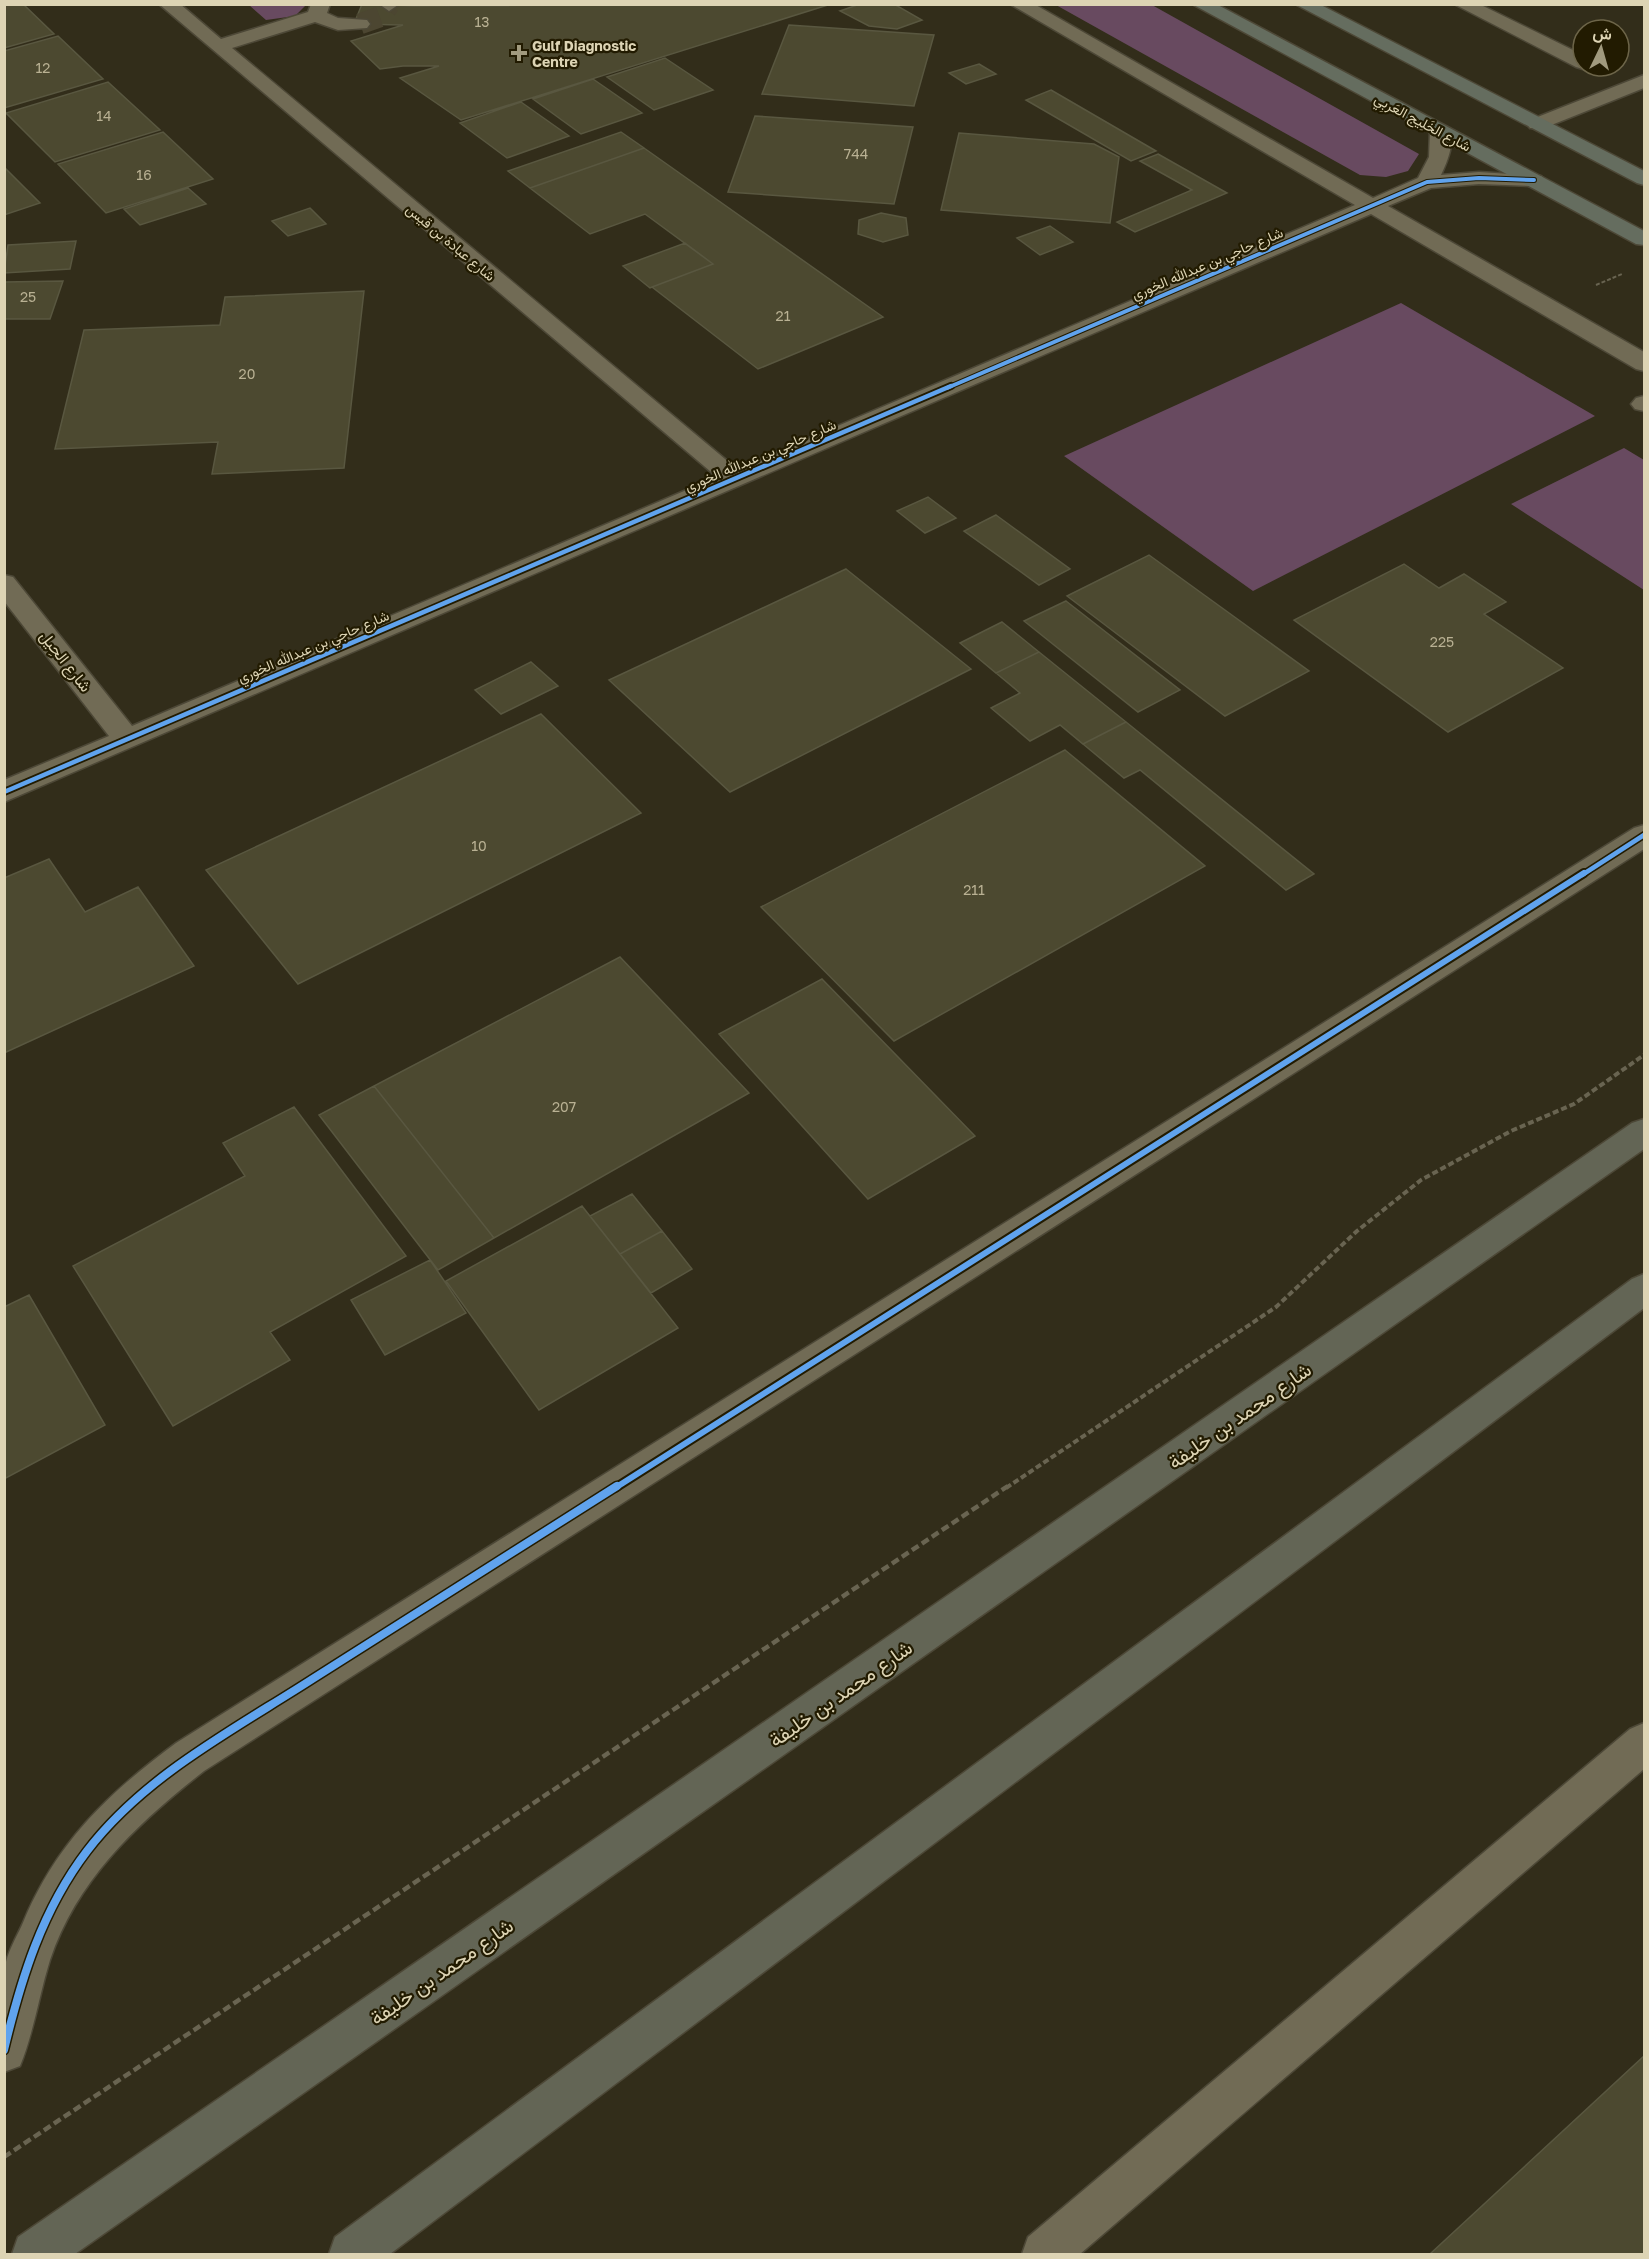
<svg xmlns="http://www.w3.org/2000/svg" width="1649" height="2259" viewBox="0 0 1649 2259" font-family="'Golos Text',Vazirmatn,sans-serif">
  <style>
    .green { fill: #684a60 }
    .building { fill: #4c4930; stroke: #595740; stroke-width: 1.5 }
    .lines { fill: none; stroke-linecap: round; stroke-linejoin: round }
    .minor-tunnel { stroke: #4c4631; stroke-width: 21; stroke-dasharray: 21 10; stroke-linecap: butt }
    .minor-casing { stroke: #4d4837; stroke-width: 3 }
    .major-casing { stroke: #4d4837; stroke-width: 3 }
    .highway-casing { stroke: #4d4837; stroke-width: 3 }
    .path-far2 { stroke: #696451; stroke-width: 2; stroke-dasharray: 4 2; stroke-linecap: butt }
    .path-far1 { stroke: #696451; stroke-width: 4; stroke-dasharray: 6 3; stroke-linecap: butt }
    .path { stroke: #696451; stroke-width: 4.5; stroke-dasharray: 8 4; stroke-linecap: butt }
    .minor { fill: #716b55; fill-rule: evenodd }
    .major { fill: #636555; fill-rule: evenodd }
    .highway { fill: #656d5f; fill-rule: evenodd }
    .cycleway-far3-casing { stroke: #221b01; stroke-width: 6 }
    .cycleway-far2-casing { stroke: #221b01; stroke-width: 8 }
    .cycleway-far1-casing { stroke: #221b01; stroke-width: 10 }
    .cycleway-casing { stroke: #221b01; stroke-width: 11 }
    .cycleway-far3 { stroke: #60a3ed; stroke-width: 4 }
    .cycleway-far2 { stroke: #60a3ed; stroke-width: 4.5 }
    .cycleway-far1 { stroke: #60a3ed; stroke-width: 6 }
    .cycleway { stroke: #60a3ed; stroke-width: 8 }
    .poi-dot { fill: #a19a7e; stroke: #221b01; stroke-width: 2 }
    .labels { text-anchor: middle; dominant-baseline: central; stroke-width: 4.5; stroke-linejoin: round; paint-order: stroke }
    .number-label { font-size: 14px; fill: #b9b193 }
    .far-poi-label { font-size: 14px; font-weight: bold; fill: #ddd4b4; stroke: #221b01; text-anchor: start }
    .far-street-label { font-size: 14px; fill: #ddd4b4; stroke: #221b01 }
    .street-label { font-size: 16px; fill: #ddd4b4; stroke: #221b01 }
    .near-street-label { font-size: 20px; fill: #ddd4b4; stroke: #221b01 }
  </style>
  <rect width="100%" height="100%" fill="#322d1a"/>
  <path class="green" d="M249 5H306L295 16 266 20Z
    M1056 5H1152L1419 154 1408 171 1386 177 1360 175Z
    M1401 303 1595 416 1253 591 1064 456Z
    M1624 448 1644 460V590L1511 504Z"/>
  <path class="building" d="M4 4H23L54 34 4 48Z
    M362 4 414 6 831 4 461 120 400 78 439 66H403L380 69 351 41 403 25 354 24Z
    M860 4H894L922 20 897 29 869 26 840 11Z
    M789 25 934 35 914 106 762 94Z
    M58 36 103 79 4 108V51Z
    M665 58 713 90 654 110 607 77Z
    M979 64 996 74 966 84 949 73Z
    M593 79 642 113 581 134 533 99Z
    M108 82 160 130 55 162 6 113Z
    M1051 90 1156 151 1131 161 1026 100Z
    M521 102 569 136 507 158 460 123Z
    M755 116 913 127 894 204 728 192Z
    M163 132 213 179 106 213 58 164Z
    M621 132 644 148 530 188 508 171Z
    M959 133 1094 144 1119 157 1110 223 941 210Z
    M644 148 883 317 758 369 652 287 713 264 645 214 590 234 530 188Z
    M1158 154 1227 193 1135 232 1117 222 1192 190 1140 161Z
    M4 167 40 203 4 215Z
    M188 188 206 204 140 225 124 209Z
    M310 208 326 224 288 236 272 221Z
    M881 213 906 218 908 235 883 242 858 234 859 220Z
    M1050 226 1073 242 1040 255 1017 238Z
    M76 241 70 269 4 273 8 245Z
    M685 243 713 264 650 288 623 266Z
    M63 281 50 319H4V282Z
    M364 291 344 468 212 474 218 442 55 449 84 330 220 325 225 297Z
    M928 497 956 518 925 533 897 511Z
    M996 515 1070 569 1039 585 964 531Z
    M1149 555 1309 671 1225 716 1067 596Z
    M1404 564 1439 588 1464 574 1506 602 1484 614 1563 668 1448 732 1294 620Z
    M846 569 971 669 730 792 609 680Z
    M1066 601 1180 690 1138 712 1024 621Z
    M1002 622 1039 652 996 673 960 643Z
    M1039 652 1126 722 1083 744 1060 725 1030 741 991 708 1020 693 996 673Z
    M531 662 558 686 501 714 475 690Z
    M541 714 641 813 298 984 206 870Z
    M1126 722 1314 874 1286 890 1140 770 1124 778 1083 744Z
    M1065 750 1205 866 894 1041 761 907Z
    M49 859 85 912 138 887 194 966 4 1053V878Z
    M620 957 749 1093 494 1238 374 1086Z
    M822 979 975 1136 868 1199 719 1034Z
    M374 1086 494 1238 438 1270 319 1115Z
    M294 1107 406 1256 270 1332 290 1360 173 1426 73 1266 245 1176 223 1143Z
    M632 1194 662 1231 620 1254 590 1216Z
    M582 1206 678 1328 539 1410 446 1281Z
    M662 1231 692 1269 651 1293 620 1254Z
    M430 1260 466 1313 385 1355 351 1300Z
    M29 1295 105 1425 4 1479V1307Z
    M1644 2056V2254H1430Z"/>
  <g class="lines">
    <path class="minor-tunnel" d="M360 24 382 16 389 5"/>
    <g class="minor-casing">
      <path id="minor" d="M159 4H180L221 39 308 12 311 4H330L327 13 338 18 367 20 370 24 367 28 338 30 315 22 232 48 737 469 1355 205 1010 4H1034L1373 198 1418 178 1429 157 1430 131 1433 127H1447C1457 140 1447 162 1441 175L1479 172 1541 176 1545 180 1541 184 1534 186 1479 184 1431 188 1388 206 1644 352V371L1636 369 1371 214 4 802V780L109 736 4 601V575L13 577 132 726 717 477Z
        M379 4H398V5L389 11Z
        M1454 4H1479L1583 55V66H1591L1583 69 1576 67Z
        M1644 75V88L1544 128H1530L1527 124 1530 120Z
        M1644 396V411L1635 409 1631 404 1636 398Z
        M1644 825V849L204 1771C139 1822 77 1879 50 1960 39 1995 34 2032 20 2066L4 2072C4 2043 0 1994 5 1967 7 1953 16 1938 22 1925 55 1844 107 1794 176 1743L1634 828Z
        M1644 1723V1769L1080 2254H1022L1028 2237 1630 1729Z"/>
    </g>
    <g class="major-casing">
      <path id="major" d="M1644 1119V1149L75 2254H12L18 2237 1632 1123Z
        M1644 1274V1308L390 2254H329L335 2237 1632 1279Z"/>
    </g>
    <g class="highway-casing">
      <path id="highway" d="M1192 4H1216L1644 231V245L1636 244Z
        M1295 4H1319L1644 171V185L1637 183Z"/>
    </g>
    <path class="path-far2" d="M1596 285 1622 274"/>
    <path class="path-far1" d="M1006 1488 1276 1307 1357 1231 1421 1180 1511 1131 1574 1104 1644 1055"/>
    <path class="path" d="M4 2157 1008 1486"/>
    <use href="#minor" class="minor"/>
    <use href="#major" class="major"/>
    <use href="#highway" class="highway"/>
    <g class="cycleway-far3-casing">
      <path id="cycleway-far3" d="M947 388 1427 182 1479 178 1534 180"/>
    </g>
    <g class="cycleway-far2-casing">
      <path id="cycleway-far2" d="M4 792 951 386
        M1582 875 1644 835"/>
    </g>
    <g class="cycleway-far1-casing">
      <path id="cycleway-far1" d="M615 1488 1584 873"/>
    </g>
    <g class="cycleway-casing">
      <path id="cycleway" d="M4 2050C21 1979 42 1910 87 1851 145 1775 235 1729 314 1678 415 1614 516 1550 617 1486"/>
    </g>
    <use href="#cycleway-far3" class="cycleway-far3"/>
    <use href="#cycleway-far2" class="cycleway-far2"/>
    <use href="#cycleway-far1" class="cycleway-far1"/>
    <use href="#cycleway" class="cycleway"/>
  </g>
  <path class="poi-dot" d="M516 44h6v6h6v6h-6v6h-6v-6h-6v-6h6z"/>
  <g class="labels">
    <g class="number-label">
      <text x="482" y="21">13</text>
      <text x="43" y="67">12</text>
      <text x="104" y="115">14</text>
      <text x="856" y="153">744</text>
      <text x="144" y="174">16</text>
      <text x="28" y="296">25</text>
      <text x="783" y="315">21</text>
      <text x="247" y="373">20</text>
      <text x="1442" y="641">225</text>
      <text x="479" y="845">10</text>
      <text x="974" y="889">211</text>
      <text x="564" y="1106">207</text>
    </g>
    <g class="far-poi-label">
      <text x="532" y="45">Gulf Diagnostic<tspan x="532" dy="16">Centre</tspan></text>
    </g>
    <g class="far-street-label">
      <text transform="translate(1423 122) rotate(28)">شارع الخَلِيج العَربِي</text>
      <text transform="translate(451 242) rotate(40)">شارع عبادة بن قيس</text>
      <text transform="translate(1207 263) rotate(-23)">شارع حاجي بن عبدالله الخوري</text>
      <text transform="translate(760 455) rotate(-23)">شارع حاجي بن عبدالله الخوري</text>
      <text transform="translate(313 646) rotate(-23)">شارع حاجي بن عبدالله الخوري</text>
    </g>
    <g class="street-label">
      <text transform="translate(66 661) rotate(52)">شارع الحِيل</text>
    </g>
    <g class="near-street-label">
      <text transform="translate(1239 1415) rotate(-35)">شارع محمد بن خليفة</text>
      <text transform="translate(840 1693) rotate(-35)">شارع محمد بن خليفة</text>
      <text transform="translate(441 1971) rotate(-35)">شارع محمد بن خليفة</text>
    </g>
  </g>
  <rect width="1649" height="2259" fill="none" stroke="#ddd4b4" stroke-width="12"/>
  <g transform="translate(1601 48) rotate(5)"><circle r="28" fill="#221b01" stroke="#6d6549" stroke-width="1.5"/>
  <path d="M0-4.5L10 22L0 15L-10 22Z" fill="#a19a7e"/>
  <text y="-9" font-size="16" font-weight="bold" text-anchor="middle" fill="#ddd4b4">ش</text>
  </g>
</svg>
